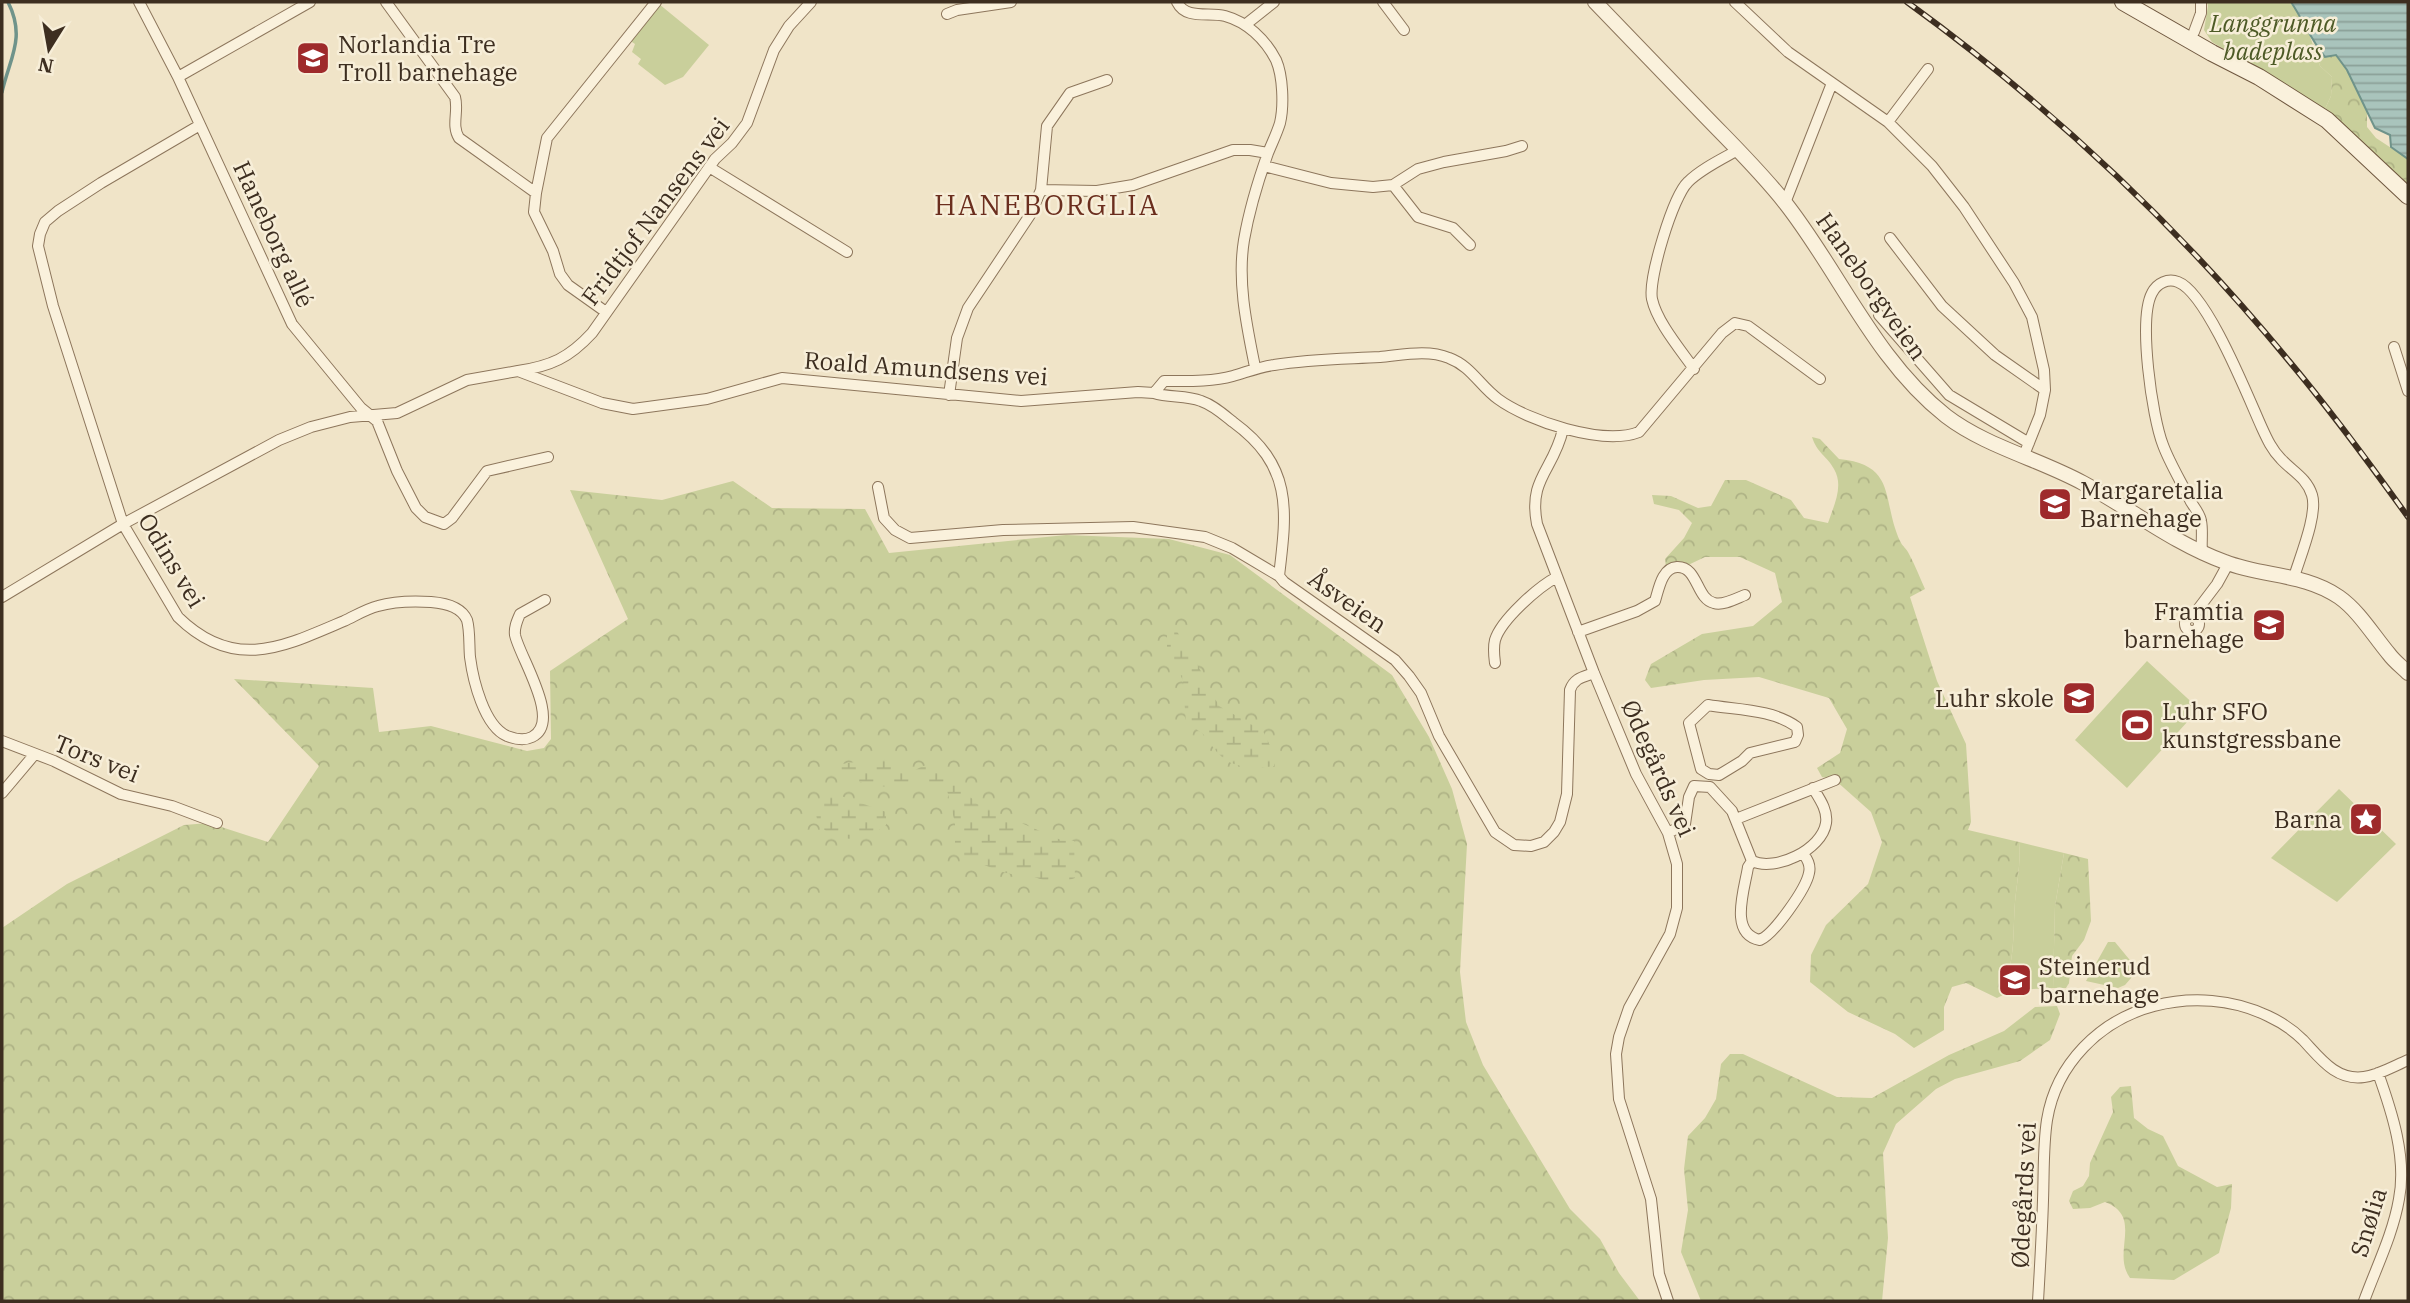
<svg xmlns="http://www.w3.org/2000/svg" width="2410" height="1303" viewBox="0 0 2410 1303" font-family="'IBM Plex Serif',serif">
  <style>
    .green { fill: #c9cf9b }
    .forest { fill: url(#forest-crowns) }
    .wetland { fill: url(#wetland-marsh) }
    .water { fill: url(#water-rules); stroke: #6f938a; stroke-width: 2 }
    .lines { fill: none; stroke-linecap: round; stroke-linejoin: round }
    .stream { stroke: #6f938a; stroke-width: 3.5 }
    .minor-casing { stroke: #8d765c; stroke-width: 12 }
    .tertiary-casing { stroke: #8d765c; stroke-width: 16 }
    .secondary-casing { stroke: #6f573f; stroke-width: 18 }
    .minor { stroke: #faf1dc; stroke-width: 10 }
    .tertiary { stroke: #faf1dc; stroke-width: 14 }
    .secondary { stroke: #faf1dc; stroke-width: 16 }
    .rail-casing { stroke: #3d2e20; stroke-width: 6 }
    .rail { stroke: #f7eed8; stroke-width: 3.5; stroke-dasharray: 10; stroke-linecap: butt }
    .labels { text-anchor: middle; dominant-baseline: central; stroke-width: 5; stroke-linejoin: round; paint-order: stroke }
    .park-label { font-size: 24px; font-style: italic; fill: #4d5a26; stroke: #f7eed8 }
    .poi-label { font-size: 24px; fill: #3d2e20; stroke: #f7eed8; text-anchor: start }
    .street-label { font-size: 24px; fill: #3d2e20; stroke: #f7eed8 }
    .quarter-label { font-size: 28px; letter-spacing: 2px; fill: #6b2e1e; stroke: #f7eed8 }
  </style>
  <defs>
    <pattern id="forest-crowns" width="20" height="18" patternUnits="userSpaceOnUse" patternTransform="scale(1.75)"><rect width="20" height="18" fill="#c9cf9b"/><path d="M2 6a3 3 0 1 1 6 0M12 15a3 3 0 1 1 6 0" fill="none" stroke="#aeb285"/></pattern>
    <pattern id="wetland-marsh" width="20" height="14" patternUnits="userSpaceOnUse" patternTransform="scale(1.75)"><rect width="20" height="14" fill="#c9cf9b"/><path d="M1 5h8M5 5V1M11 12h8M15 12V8" fill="none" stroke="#aeb285"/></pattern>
    <pattern id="water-rules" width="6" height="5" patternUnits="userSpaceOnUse" patternTransform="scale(1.75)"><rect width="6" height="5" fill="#a9c4bc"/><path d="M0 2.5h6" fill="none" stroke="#8ba098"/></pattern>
  </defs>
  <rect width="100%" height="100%" fill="#f0e4c8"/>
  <path class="green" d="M2207 2H2291L2307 27 2320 66 2332 77 2331 96 2325 109 2212 42 2204 30 2208 6Z
    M659 4 709 45 683 77 665 85 638 64 641 59 632 52 635 44 629 40Z
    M2147 661 2199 709 2127 788 2075 740Z
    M2339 789 2396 844 2337 902 2271 858Z
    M2019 842 2064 853 2055 906 2053 988 2013 990 2007 978C2015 953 2013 927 2015 902 2017 881 2021 863 2019 842Z
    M2108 942H2115L2138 970 2125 985 2118 988 2086 981Z"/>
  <path class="forest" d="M2313 43 2325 57 2336 55 2347 70 2367 110V127L2376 138 2408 159V187L2325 109 2331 96 2332 77 2320 66Z
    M1812 437 1820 439 1839 459C1898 465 1881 500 1900 541 1902 546 1907 549 1909 554 1915 565 1920 578 1925 589L1910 597 1937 681 1966 744 1971 822 1968 830 2019 842C2021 863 2017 881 2015 902 2013 927 2015 953 2007 978L2013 990 1997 998 1966 983 1952 987 1944 1007V1030L1914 1048 1895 1034 1848 1012 1810 982 1811 955 1826 925 1868 884 1882 842 1871 812 1835 780 1822 777 1817 768 1840 753 1847 729 1829 698 1759 677 1704 680 1651 688 1645 680 1651 664 1702 634 1753 626 1782 602 1775 573 1740 557H1705L1667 575 1665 559 1684 538 1692 523 1679 510 1654 504 1652 495 1671 496 1698 508 1711 506 1725 480H1746L1791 500 1804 518 1828 523C1834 505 1844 486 1834 469 1827 456 1817 453 1812 437Z
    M733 481 772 508 865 509 889 553 1066 535 1169 539 1230 555 1392 675 1429 737 1452 789 1467 844 1460 972 1466 1022 1483 1065 1570 1209 1600 1239 1619 1273 1640 1301H2V928L67 884 184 825 209 823 268 842 319 766 234 679 373 688 379 732 431 726 527 751 544 748 551 739 550 671 628 619 570 490 662 500Z
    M2064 853 2088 859 2091 921 2084 940 2072 956 2069 983 2066 988H2053L2055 906Z
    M2057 1006 2060 1014 2050 1040 2020 1061 1955 1079 1936 1089 1896 1124 1883 1153 1888 1238 1882 1301H1701L1681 1252 1688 1210 1684 1169 1688 1136 1705 1118 1716 1099 1721 1064 1730 1054H1743L1837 1097 1872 1098 1949 1055 2004 1031 2035 1007Z
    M2131 1086 2134 1118 2148 1129 2163 1136 2178 1166 2217 1187 2232 1184 2231 1208 2219 1253 2174 1280 2130 1278C2111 1252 2144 1217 2105 1202L2090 1208 2073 1209 2069 1201 2073 1191 2083 1186 2089 1176 2090 1163 2113 1112 2111 1097 2120 1087Z"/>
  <path class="wetland" d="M1170 627 1176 630 1193 656 1219 706 1263 731 1275 756 1274 766C1259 769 1233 768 1222 757 1205 741 1210 734 1186 724L1183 681 1177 666 1167 655V634Z
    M880 758 913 771 923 766 940 763 977 804 1061 840 1074 841 1075 878C1053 886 1048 881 1028 875 1022 874 1017 875 1011 874 992 870 974 859 955 854V823L947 790 919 779C896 791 857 789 840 769L842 764Z
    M830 792 886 812V825C865 842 837 845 818 824L816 814 822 793Z"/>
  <path class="water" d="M2291 2H2408V159L2391 147 2390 135 2375 128 2347 70 2336 55 2325 57C2311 40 2303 20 2291 2Z"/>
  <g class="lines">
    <path class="stream" d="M2 92C10 57 26 38 8 2"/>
    <g class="minor-casing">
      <path id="minor" d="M139 2 178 77 292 324 361 408 377 421 397 471 416 508 425 517 444 524 452 518 487 471 548 457
        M386 2 455 97C459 111 451 125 459 138L536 193
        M1177 2C1186 20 1208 12 1225 16 1247 22 1265 39 1276 60 1283 76 1284 106 1280 123 1277 133 1272 143 1268 153 1258 181 1249 211 1244 240 1237 282 1247 327 1255 367
        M1383 2 1404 30
        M1735 2 1788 52 1888 122 1932 166 1964 207 2014 283 2032 317 2044 370 2045 390 2040 415 2024 455
        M947 14 957 10 1011 2
        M1245 25 1274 2
        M2194 32 2201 13V2
        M178 77 310 2
        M1888 122 1928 69
        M200 125 101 183 58 211 45 222 40 234 38 246 53 306 123 524 178 617C234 672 283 647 344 621 355 616 366 609 378 606 395 601 414 601 431 602 444 603 461 606 467 620 470 630 469 646 470 657 473 680 484 726 507 736 515 739 524 741 532 737 563 722 519 656 515 635 514 627 517 621 520 614L545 600
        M1264 166 1331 183 1373 187 1393 185 1418 169 1444 162 1506 151 1522 146
        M709 167 847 252
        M1393 185 1418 217 1453 228 1470 245
        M1041 190 1047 126 1070 93 1107 80
        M1785 203 1832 83
        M1890 238 1942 306 1995 355 2045 390
        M606 312 568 285 560 274 553 251 534 212 536 193 547 138 656 2
        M1879 315 1949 395 2029 443
        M2394 347 2408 391
        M1694 369C1680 349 1657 322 1652 299 1648 279 1673 196 1688 182 1701 169 1722 159 1738 150
        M518 371C551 366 569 358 592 333L715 159 732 143 747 123 774 50 789 26 811 2
        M1154 393C1169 398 1186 395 1201 401 1213 405 1223 414 1233 422 1293 466 1287 509 1279 576
        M949 395 957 338 968 308 1030 215 1041 190 1097 191 1133 185 1233 150H1250L1268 153
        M1563 429C1554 470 1528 478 1537 524L1594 673 1636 774 1668 833 1677 864V908L1670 934 1629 1008 1619 1037 1616 1054 1619 1099 1651 1199 1659 1274 1668 1301
        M878 487 884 518 895 530 910 538 1003 530 1133 527 1205 537 1232 548 1279 576 1284 582 1395 660 1409 676 1421 693 1439 736 1495 832 1514 845 1531 846 1544 842 1554 832 1560 822 1567 794 1570 690C1574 678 1583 677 1594 673
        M2202 553C2201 543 2203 530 2201 521 2200 514 2194 507 2191 502 2182 483 2170 464 2163 445 2152 417 2138 319 2152 293 2157 283 2168 278 2178 282 2207 293 2248 397 2262 428 2267 439 2272 450 2281 459 2292 471 2307 478 2312 495 2318 514 2300 557 2294 577
        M2 597 123 524 279 440 311 427 350 417 397 413 467 380 518 371 602 403 633 409 707 399 782 378 1021 401 1138 392 1154 393 1164 381C1187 381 1211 382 1233 376 1247 372 1259 367 1274 365 1310 359 1344 359 1380 357 1402 355 1428 349 1449 358 1471 366 1480 386 1498 399 1528 421 1603 446 1639 432L1722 333 1735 323 1748 326 1820 379
        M2192 617 2217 584 2228 564
        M2185 624a7 7 0 1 1 14 0a7 7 0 1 1-14 0Z
        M1578 632 1637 611 1655 601C1659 588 1662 568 1677 567 1698 566 1696 599 1714 603 1723 606 1737 598 1745 595
        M1495 663C1494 655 1493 648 1495 640 1501 620 1538 587 1557 577
        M1708 705C1737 710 1772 709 1797 727L1798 735 1795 742 1750 753 1742 761 1719 775 1709 774 1701 769 1689 723Z
        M2 741 54 761 121 794 172 806 217 823
        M2 793 34 755
        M1736 819 1835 780
        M1668 833 1685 824 1689 797 1694 786 1710 787 1732 811 1752 861C1775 872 1822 850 1826 823 1828 810 1819 798 1813 788
        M1752 861 1748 867C1745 888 1728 934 1760 940 1774 934 1806 889 1809 873 1811 865 1807 859 1803 853
        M2038 1301C2040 1267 2042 1234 2043 1200 2044 1173 2043 1146 2047 1120 2056 1064 2100 1020 2154 1006 2191 996 2233 999 2268 1016 2281 1022 2293 1030 2303 1040 2320 1058 2336 1081 2364 1077 2379 1075 2394 1066 2408 1060
        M2364 1301C2376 1268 2393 1234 2399 1199 2407 1158 2392 1112 2378 1073"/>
    </g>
    <g class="tertiary-casing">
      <path id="tertiary" d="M1595 2C1632 40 1668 78 1705 116 1732 144 1761 172 1786 204 1840 273 1875 360 1946 416 1985 446 2039 459 2083 483 2131 509 2173 543 2225 562 2263 577 2304 573 2339 597 2359 611 2373 635 2389 654 2394 661 2402 667 2408 673"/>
    </g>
    <g class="secondary-casing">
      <path id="secondary" d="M2123 2 2212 53 2259 77 2327 120 2408 196"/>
    </g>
    <use href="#minor" class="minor"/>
    <use href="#tertiary" class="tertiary"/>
    <use href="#secondary" class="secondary"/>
    <g class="rail-casing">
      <path id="rail" d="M1907 2C2049 105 2178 226 2289 361 2331 411 2370 464 2408 517"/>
    </g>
    <use href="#rail" class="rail"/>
  </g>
  <defs>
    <g id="school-square" transform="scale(1.75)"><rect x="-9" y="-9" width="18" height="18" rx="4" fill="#9e2a2b" stroke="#f7eed8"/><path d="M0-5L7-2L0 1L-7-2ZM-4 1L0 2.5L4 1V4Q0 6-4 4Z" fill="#fff"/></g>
    <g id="stadium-square" transform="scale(1.75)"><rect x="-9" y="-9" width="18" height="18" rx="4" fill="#9e2a2b" stroke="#f7eed8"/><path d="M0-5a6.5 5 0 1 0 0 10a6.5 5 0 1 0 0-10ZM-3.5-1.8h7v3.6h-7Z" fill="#fff"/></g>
    <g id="sight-square" transform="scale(1.75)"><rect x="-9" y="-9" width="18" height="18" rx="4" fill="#9e2a2b" stroke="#f7eed8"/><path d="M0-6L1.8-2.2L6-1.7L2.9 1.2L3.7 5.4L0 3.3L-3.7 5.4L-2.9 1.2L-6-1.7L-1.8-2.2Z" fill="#fff"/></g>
  </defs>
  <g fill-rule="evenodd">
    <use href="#school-square" x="313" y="58"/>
    <use href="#school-square" x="2055" y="504"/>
    <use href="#school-square" x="2269" y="625"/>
    <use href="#school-square" x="2079" y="698"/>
    <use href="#stadium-square" x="2137" y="725"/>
    <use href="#sight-square" x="2366" y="819"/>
    <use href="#school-square" x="2015" y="980"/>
  </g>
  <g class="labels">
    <g class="park-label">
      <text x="2273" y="23">Langgrunna<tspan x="2273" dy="28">badeplass</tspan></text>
    </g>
    <g class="poi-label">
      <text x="338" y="44">Norlandia Tre<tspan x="338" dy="28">Troll barnehage</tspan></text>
      <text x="2080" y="490">Margaretalia<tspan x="2080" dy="28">Barnehage</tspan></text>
      <text x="2244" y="611" text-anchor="end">Framtia<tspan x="2244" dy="28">barnehage</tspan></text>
      <text x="2054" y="698" text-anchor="end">Luhr skole</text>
      <text x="2162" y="711">Luhr SFO<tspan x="2162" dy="28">kunstgressbane</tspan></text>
      <text x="2342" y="819" text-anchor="end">Barna</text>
      <text x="2039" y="966">Steinerud<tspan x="2039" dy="28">barnehage</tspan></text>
    </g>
    <g class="street-label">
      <text transform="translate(655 211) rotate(-53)">Fridtjof Nansens vei</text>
      <text transform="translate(274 234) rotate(65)">Haneborg allé</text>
      <text transform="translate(1872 286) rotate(55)">Haneborgveien</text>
      <text transform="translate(926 368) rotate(4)">Roald Amundsens vei</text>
      <text transform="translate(172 560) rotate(59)">Odins vei</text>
      <text transform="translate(1348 601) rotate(35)">Åsveien</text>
      <text transform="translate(97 758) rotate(22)">Tors vei</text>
      <text transform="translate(1659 768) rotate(66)">Ødegårds vei</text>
      <text transform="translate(2023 1195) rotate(-87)">Ødegårds vei</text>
      <text transform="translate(2368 1222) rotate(-73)">Snølia</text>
    </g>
    <g class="quarter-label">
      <text x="1047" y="204">HANEBORGLIA</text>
    </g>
  </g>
  <rect width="2410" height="1303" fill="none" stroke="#3d2e20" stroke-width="7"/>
  <g transform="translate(49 49) rotate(191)" stroke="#f7eed8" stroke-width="5" paint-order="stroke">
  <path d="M0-5L12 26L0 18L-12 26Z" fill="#3d2e20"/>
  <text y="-10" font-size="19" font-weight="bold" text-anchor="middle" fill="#3d2e20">N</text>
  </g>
</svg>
